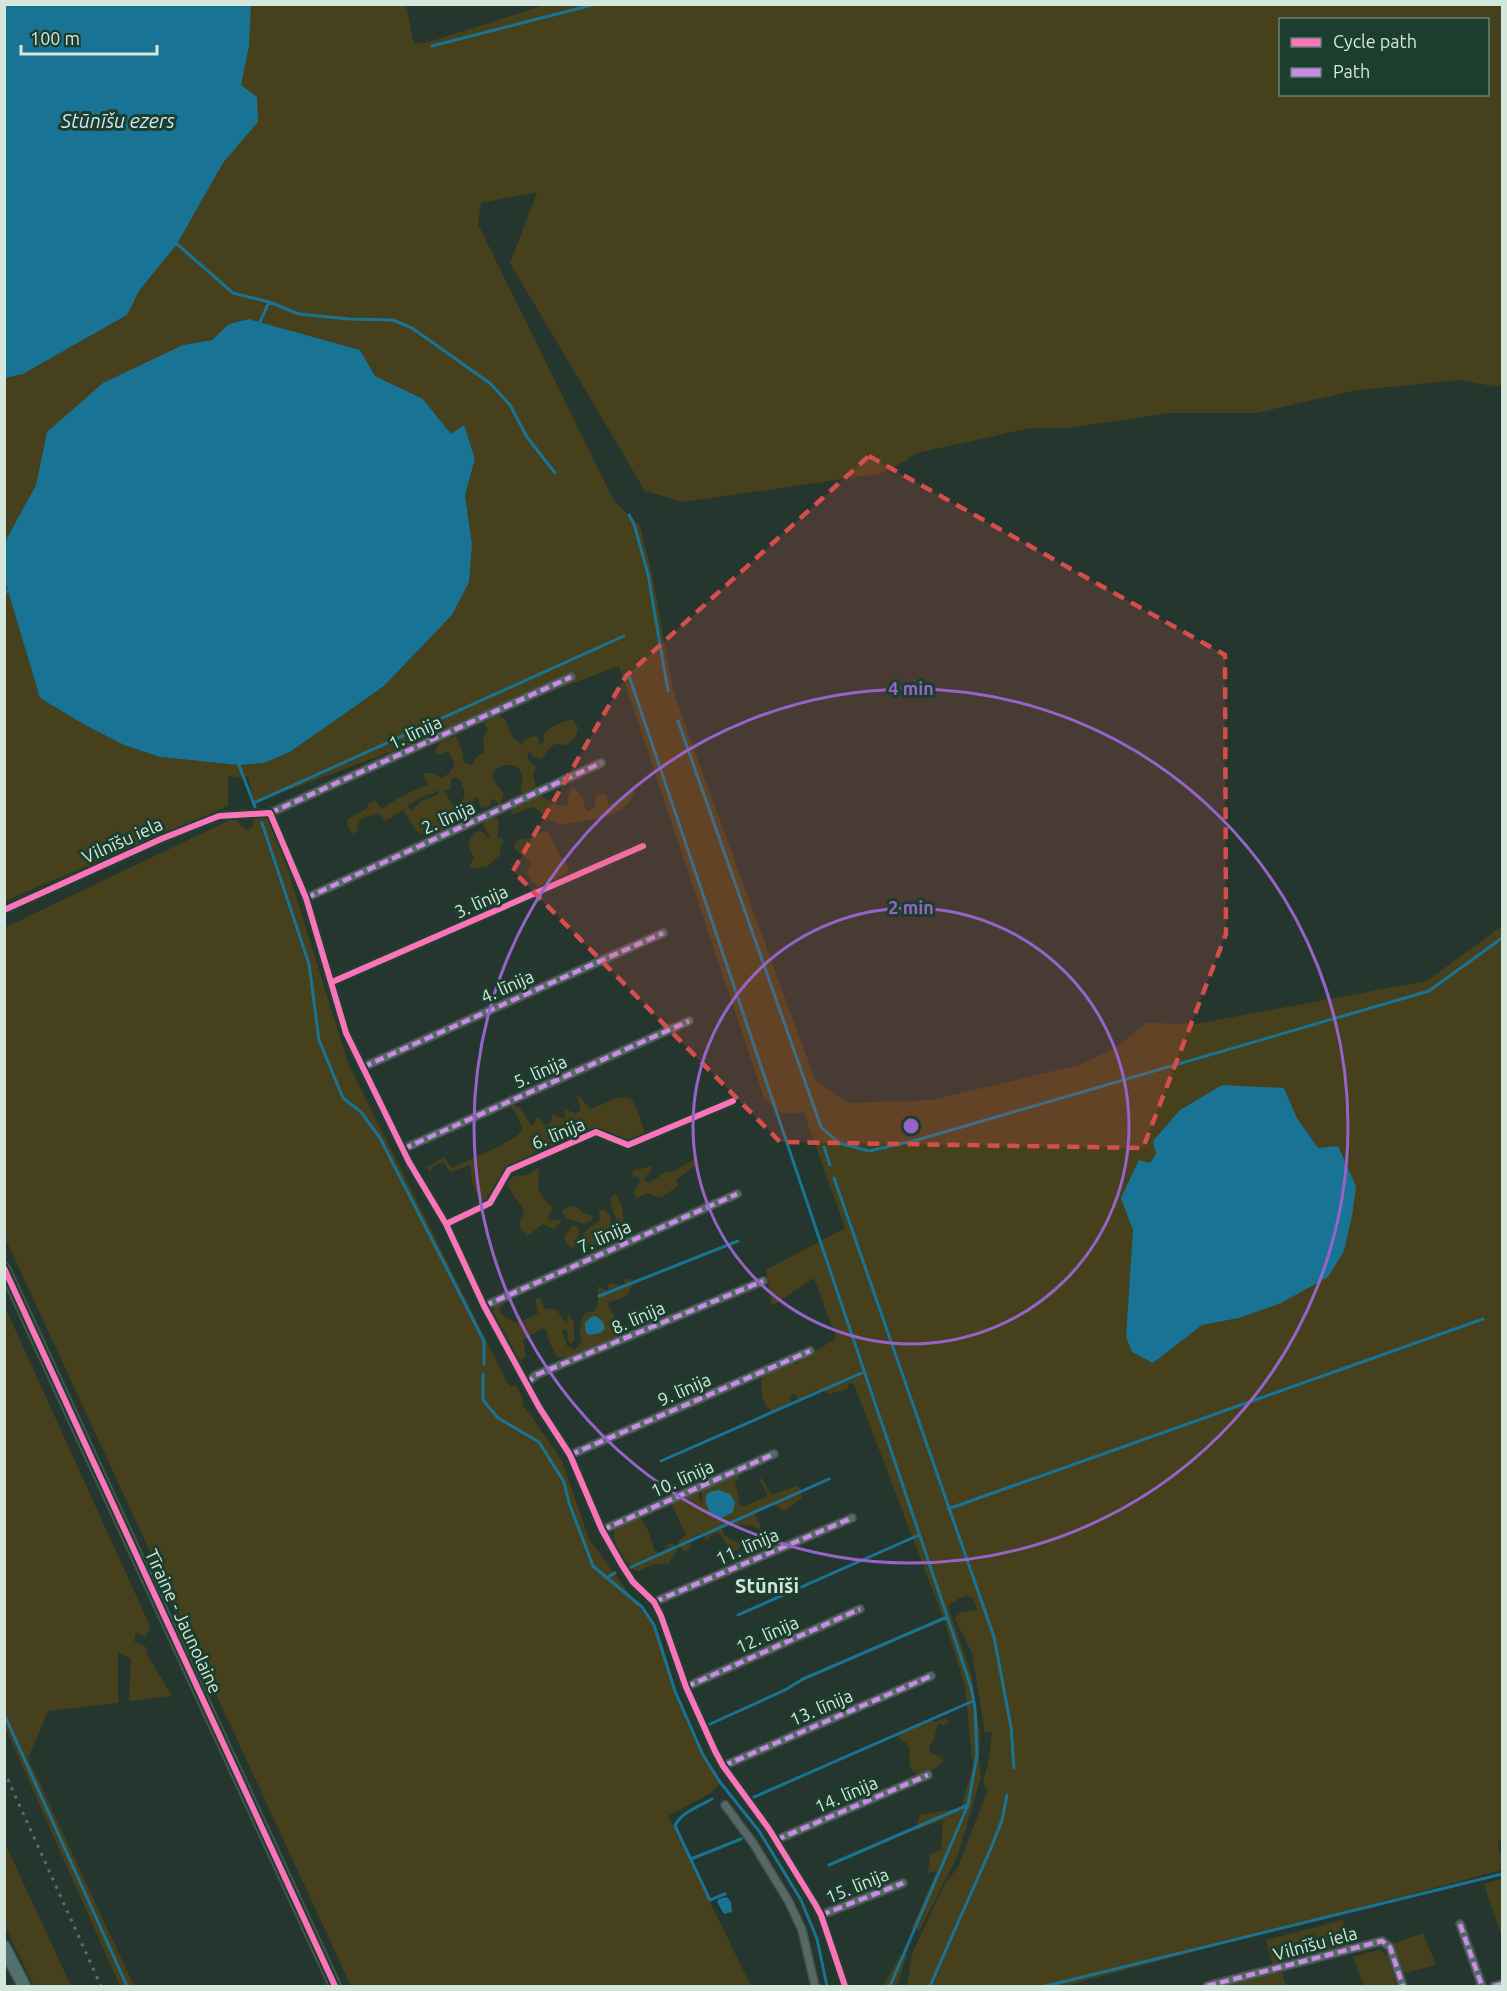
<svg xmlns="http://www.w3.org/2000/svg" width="1507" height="1991" viewBox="0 0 1507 1991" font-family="Ubuntu,sans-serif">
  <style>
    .green { fill: #47401c; fill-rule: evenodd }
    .water { fill: #197395 }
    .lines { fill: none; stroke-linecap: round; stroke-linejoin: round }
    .stream { stroke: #197395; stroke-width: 3 }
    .minor-casing { stroke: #425149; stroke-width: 10 }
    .secondary-casing { stroke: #425149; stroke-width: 14 }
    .trunk-casing { stroke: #425149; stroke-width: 15 }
    .minor { stroke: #576967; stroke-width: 7 }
    .secondary { stroke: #546c6a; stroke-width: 10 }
    .trunk { stroke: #52706e; stroke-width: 12 }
    .rail { stroke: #5e6c6a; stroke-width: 3; stroke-dasharray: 3 6; stroke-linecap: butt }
    .quiet { stroke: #ca8be6; stroke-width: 4.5; stroke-dasharray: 9 4.5; stroke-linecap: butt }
    .cycleway-casing { stroke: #1c3e2e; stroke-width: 10 }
    .cycleway { stroke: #fb73b8; stroke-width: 6 }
    .marked { fill: #d64e4c; fill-opacity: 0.2; stroke: #d64e4c; stroke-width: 4.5; stroke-dasharray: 12 8; stroke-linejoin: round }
    .ring { fill: none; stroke: #9664c8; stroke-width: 3 }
    .labels { text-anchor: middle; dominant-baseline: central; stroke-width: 6; stroke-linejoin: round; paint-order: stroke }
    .street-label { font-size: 18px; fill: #d4e7dd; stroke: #1c3e2e }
    .water-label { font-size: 20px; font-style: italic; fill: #cee7f4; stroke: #1c3e2e }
    .neighbourhood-label { font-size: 20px; font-weight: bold; fill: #d4e7dd; stroke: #1c3e2e }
    .centre { fill: #9664c8; stroke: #1c3e2e; stroke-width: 3 }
    .ring-label { font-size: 18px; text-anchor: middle; font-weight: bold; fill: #9664c8; stroke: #1c3e2e; stroke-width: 6; stroke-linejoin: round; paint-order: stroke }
  </style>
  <rect width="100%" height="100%" fill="#24362d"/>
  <path class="green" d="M548 4 1502 5V384L1496 387 1462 380 1358 390 1256 413H1170L1067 428H1031L917 453 900 464 878 474 683 502 645 491 510 263 537 192 481 203 478 224 614 501 640 526 652 574 673 690 687 730 815 1080 848 1103 932 1100 1079 1065 1117 1047 1146 1023 1195 1024 1427 981 1502 926V1841L1498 1840 1499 1852 1502 1853V1870L1065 1986H907L912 1954 944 1885 958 1867 987 1792 983 1781 988 1764 992 1732 985 1733 972 1653 955 1619 960 1613 977 1610 973 1598 966 1596 958 1599 948 1606 972 1677 980 1735 979 1761 981 1777 958 1855 920 1930 911 1929 937 1871 928 1873 930 1854 941 1850 943 1820 916 1830 920 1815 961 1808 973 1766 965 1686 944 1620 854 1384 849 1383 847 1389 829 1394 821 1390H816L800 1402 798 1401 796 1394H792L790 1396 791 1402 783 1406 775 1413C761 1407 760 1389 762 1375L790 1362 796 1364 836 1338 814 1278 772 1306 766 1270 845 1228 804 1113H781L764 1098 619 666 254 803 248 776 243 778 228 776V806L5 901V581L40 698 83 724 124 745 160 757 239 765 264 763 290 752 384 686 452 615 472 545 465 495 475 459 464 426 451 434 423 399 375 376 360 350 249 319 229 324 212 340 183 345 47 432 36 485 7 538 5 552V378L23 374 127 315 139 291 177 244 223 163 258 122 240 86 249 46 251 5H406L414 44 432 41ZM1280 20H1488V94H1280ZM1284 1088 1297 1118 1318 1149 1239 1318 1202 1325 1153 1363 1126 1337 1139 1160 1150 1163 1156 1155Z
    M499 715 505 719 512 737 522 745 524 744V740L535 736 538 737V741L541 745 544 741 543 734C551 726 562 721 573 720L578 728 576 736 568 745 555 744 549 749 541 759 534 757 530 752 528 754 527 758 536 767 533 775 536 785 524 795 521 791C521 786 523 780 522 776 519 760 499 763 492 774L494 781 504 794 500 804 492 799 489 807 480 808 478 798 475 797C467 810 470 818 451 820 429 850 417 835 403 810L386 821 379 814 365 817 358 823 357 831 352 834 347 824 348 819 366 809 370 802 376 801 382 809C394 800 410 791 426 786L428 784 424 778 425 773H433L441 778 450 773 455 763 448 752H446L439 755 435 751 440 742 455 736 457 737 463 754V762L473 765 475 758 484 753 483 740 488 728 484 724 485 722ZM456 777 461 781 465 794 461 803 454 807 444 791 451 789V779ZM438 789 439 794 420 802 411 811 408 807 409 805 423 796 434 793Z
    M574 788 583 798 586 811 588 812 595 808 596 797 601 793 606 795 609 805 621 799 626 793 633 789 635 794C622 815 605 818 583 821 573 822 566 827 555 823 547 820 541 811 533 807L513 814 511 813 513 808 538 795C549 798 555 807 567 806L569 804 567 799 571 789Z
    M270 813 348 1063 507 1382 511 1387 516 1385 524 1402 522 1403 562 1461 589 1539 659 1634 680 1703 705 1755 721 1782 711 1793 668 1816 751 1986H351L5 1238 4 928 234 818 246 830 254 826 252 818Z
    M497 817 499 822 497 837 504 840 499 849 501 854 488 866 471 869 470 865 474 858C467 846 466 841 477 831L483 832 488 838H490L483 824 486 820Z
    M548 831 558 853 569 867 568 872 548 884 539 886 532 882 527 872 531 863 515 849 514 845 519 839C531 841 537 832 548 831Z
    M579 1096 590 1109 620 1097 630 1098 635 1104 645 1132C625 1149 616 1132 598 1131 584 1130 575 1139 564 1144 558 1147 552 1146 546 1149 533 1155 515 1160 505 1171 497 1179 491 1192 485 1201 472 1194 472 1178 470 1165L450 1172 443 1162 434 1166 429 1172 427 1167 444 1157 452 1168C467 1160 516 1142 523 1129L517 1115 511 1107 513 1105 519 1107 532 1126 538 1117 546 1126 551 1122 553 1112 556 1116 564 1119 566 1118 563 1108 576 1114 580 1110V1106L577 1098Z
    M694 1159 699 1161 698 1164 677 1179 678 1186 662 1197H657L648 1193 636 1198 633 1193 640 1182 639 1177 633 1176 632 1171 651 1166 652 1170 644 1179 649 1183 665 1172 675 1171Z
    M537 1168 540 1171C536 1190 538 1196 553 1207L548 1218 550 1220H560L561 1222 554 1229 543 1224 527 1236 519 1226 524 1210 507 1185 508 1182 514 1176 527 1175Z
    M615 1194C623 1202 623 1213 624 1223L622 1225C615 1220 609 1206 611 1197Z
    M570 1206 578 1207 583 1213 593 1216 591 1221 585 1224 567 1219 562 1211 563 1209Z
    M603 1209 611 1216 610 1236 600 1245 584 1243 583 1233 600 1220 599 1212Z
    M572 1226H577L580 1230 575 1247 572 1248 566 1242 564 1237Z
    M626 1279H631C634 1295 623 1299 610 1301L608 1305 620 1327V1334C608 1342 571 1360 557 1357 553 1349 547 1340 547 1331L543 1328 523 1340 526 1357 520 1362 507 1336 492 1314C492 1306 498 1301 505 1300L499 1311C514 1327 519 1324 538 1313L535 1299 540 1298 545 1309C562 1307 557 1316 567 1324L568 1312 574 1323V1340L570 1344 568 1340 567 1330H562L567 1346 575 1350 581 1343C580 1331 578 1320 588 1311L594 1312 598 1303V1286L608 1291 609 1283 623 1286 625 1284 624 1280Z
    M5 1307 150 1626 146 1638 136 1632 134 1641 146 1647 147 1654 172 1696 129 1701 131 1658 118 1653V1703L48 1711 28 1758 134 1986H120L5 1727Z
    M734 1475H739V1478L735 1482 740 1505 744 1506 766 1497 767 1494 758 1477 762 1479 771 1495 797 1486 800 1489 802 1498 784 1511 772 1503 755 1513 761 1528 759 1529C748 1523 733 1525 722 1528L724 1535 739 1543 740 1548 734 1552C727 1550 724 1536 717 1532L710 1536 708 1540H705L704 1534H699L690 1540 691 1547 686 1551 682 1550 678 1542 686 1535 672 1505 673 1503 695 1492 699 1494 700 1503 703 1500 701 1493 709 1485Z
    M639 1517 648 1530 655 1552H662L669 1543 675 1545 677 1551 668 1564C657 1562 649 1565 639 1571L634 1570C627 1562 606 1538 617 1527 621 1522 633 1519 639 1517Z
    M945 1718 949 1722 944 1725 938 1723 934 1739 929 1747 931 1753 942 1758 943 1762 934 1769 918 1775C904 1766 912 1756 908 1746 905 1740 901 1741 898 1736L927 1720 936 1722Z
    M4 1841 71 1986H34L5 1926Z
    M1502 1879V1937L1484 1884Z
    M1343 1920 1350 1947 1273 1966 1266 1940Z
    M1423 1933 1436 1965 1405 1973 1392 1944Z
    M1379 1950 1388 1956 1397 1986H1364L1353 1957Z
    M901 1954 907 1955 897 1986H883Z
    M1282 1972 1286 1986H1226Z"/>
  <path class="water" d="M4 5H251L249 46 241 85 257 97 258 122 223 163 177 244 139 291 127 315 23 374 5 378Z
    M249 319 360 350 375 376 423 399 451 434 464 425 475 459 465 495 472 545 469 582 452 615 384 686 290 752 264 763 239 765 160 757 124 745 83 724 40 698 5 581 4 552 7 538 36 485 47 432 103 383 183 345 212 340 229 324Z
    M1222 1085 1284 1088 1297 1118 1318 1148 1338 1146 1356 1186 1352 1216 1344 1251 1328 1277 1281 1303 1239 1318 1202 1325 1153 1363 1132 1352 1126 1337 1133 1230 1121 1198 1139 1160 1150 1163 1156 1154 1153 1141 1180 1110Z
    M596 1316 603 1322 605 1329 600 1333 588 1335 585 1330V1323L591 1317Z
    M719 1490 730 1494 735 1502 733 1512 720 1519 711 1516C706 1502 699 1492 719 1490Z
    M727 1897 731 1902 732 1912 724 1914 717 1902 719 1899Z"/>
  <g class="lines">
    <path class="stream" d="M432 46 596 4
      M177 244 233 293 269 302 260 322
      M269 302 299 314 349 319 393 320 412 328 491 384 510 405 527 437 555 473
      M629 515 634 524 648 574 668 691
      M4 592 8 591
      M628 673 971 1687 975 1708 977 1755 968 1805 890 1986
      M678 721 821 1127 839 1143 869 1151 917 1140 1429 991 1502 938
      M239 765 255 807
      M254 803 624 636
      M262 823 309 964 319 1040 343 1098 361 1112 380 1138 484 1341V1364
      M824 1147 830 1165
      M834 1178 994 1637 1011 1727 1014 1768
      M599 1296 738 1241
      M483 1374V1400L498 1418 539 1442 564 1482 569 1503 593 1566 642 1607 654 1625 675 1691 703 1755 720 1782 759 1831 801 1900 817 1939 827 1986
      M661 1461 864 1372
      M948 1509 1483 1319
      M629 1568 829 1479
      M606 1578 615 1573
      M738 1615 919 1535
      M4 1714 127 1986
      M708 1725 785 1690 803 1679 947 1617
      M754 1797 973 1701
      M712 1799C700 1806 680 1813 675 1826L710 1900 725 1894
      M691 1859 741 1839
      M829 1865 968 1805
      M930 1986 991 1848 1002 1820 1007 1795
      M1046 1986 1502 1874"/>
    <g class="minor-casing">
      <path id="minor" d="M270 813 571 677
        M306 898 601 763
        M4 910 161 839 219 816 270 813 306 898 346 1033 409 1162 446 1224 484 1306 539 1407 570 1455 602 1530 622 1565 633 1582 654 1602 661 1616 686 1687 715 1751 723 1766 769 1829 815 1904 821 1915 845 1986
        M332 982 643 846
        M363 1067 663 933
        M403 1149 689 1021
        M446 1224 490 1203 509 1170 596 1132 628 1145 733 1101
        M484 1306 737 1194
        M526 1384 536 1375 763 1281
        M570 1455 810 1351
        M602 1530 774 1454
        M654 1602 852 1518
        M686 1687 860 1609
        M723 1766 931 1676
        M725 1805 753 1843 789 1902 802 1930 815 1986
        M776 1840 928 1775
        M821 1915 903 1883
        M1460 1924 1482 1986
        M1207 1986 1382 1941 1390 1947 1403 1986
        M1494 1986 1502 1984"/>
    </g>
    <g class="secondary-casing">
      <path id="secondary" d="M4 1268 335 1986"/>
    </g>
    <g class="trunk-casing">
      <path id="trunk" d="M4 1947 24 1986"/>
    </g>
    <use href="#minor" class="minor"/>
    <use href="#secondary" class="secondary"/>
    <use href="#trunk" class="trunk"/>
    <path class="rail" d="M4 1771 101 1986"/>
    <path class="quiet" d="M270 813 571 677
      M306 898 601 763
      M363 1067 663 933
      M403 1149 689 1021
      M484 1306 737 1194
      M526 1384 536 1375 763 1281
      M570 1455 810 1351
      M602 1530 774 1454
      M654 1602 852 1518
      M686 1687 860 1609
      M723 1766 931 1676
      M776 1840 928 1775
      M821 1915 903 1883
      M1460 1924 1482 1986
      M1207 1986 1382 1941 1390 1947 1403 1986
      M1494 1986 1502 1984"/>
    <g class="cycleway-casing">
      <path id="cycleway" d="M4 910 161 839 219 816 270 813 306 898 346 1033 409 1162 446 1224 484 1306 539 1407 570 1455 602 1530 622 1565 633 1582 654 1602 661 1616 686 1687 715 1751 723 1766 769 1829 815 1904 821 1915 845 1986
        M332 982 643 846
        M446 1224 490 1203 509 1170 596 1132 628 1145 733 1101
        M4 1268 335 1986"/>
    </g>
    <use href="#cycleway" class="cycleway"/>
  </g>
  <path class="marked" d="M869 456 1225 655 1226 934 1143 1148 780 1142 513 871 626 676Z"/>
  <g class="ring">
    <circle cx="911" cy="1126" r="218"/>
    <circle cx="911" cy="1126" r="437"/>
  </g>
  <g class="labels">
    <g class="street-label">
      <text transform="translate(415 732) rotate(-25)">1. līnija</text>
      <text transform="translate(448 817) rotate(-24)">2. līnija</text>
      <text transform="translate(122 840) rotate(-24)">Vilnīšu iela</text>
      <text transform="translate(481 901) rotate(-24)">3. līnija</text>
      <text transform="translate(507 986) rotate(-24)">4. līnija</text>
      <text transform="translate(540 1071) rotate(-24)">5. līnija</text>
      <text transform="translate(558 1133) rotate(-22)">6. līnija</text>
      <text transform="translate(604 1236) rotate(-24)">7. līnija</text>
      <text transform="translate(638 1317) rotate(-23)">8. līnija</text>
      <text transform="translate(684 1389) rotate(-24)">9. līnija</text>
      <text transform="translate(682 1478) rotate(-24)">10. līnija</text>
      <text transform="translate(747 1546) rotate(-23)">11. līnija</text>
      <text transform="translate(184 1621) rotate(65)">Tīraine - Jaunolaine</text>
      <text transform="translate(767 1634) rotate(-24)">12. līnija</text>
      <text transform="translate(821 1707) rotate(-23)">13. līnija</text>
      <text transform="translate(846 1794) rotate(-23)">14. līnija</text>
      <text transform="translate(857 1885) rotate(-22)">15. līnija</text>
      <text transform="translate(1315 1943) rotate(-15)">Vilnīšu iela</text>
    </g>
    <g class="water-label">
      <text x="118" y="120">Stūnīšu ezers</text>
    </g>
    <g class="neighbourhood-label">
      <text x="767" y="1585">Stūnīši</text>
    </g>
  </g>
  <circle cx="911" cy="1126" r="9" class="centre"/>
  <g class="ring-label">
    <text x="911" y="695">4 min</text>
    <text x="911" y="914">2 min</text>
  </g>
  <rect width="1507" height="1991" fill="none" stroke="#d4e7dd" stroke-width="12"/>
  <rect x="1279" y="18" width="210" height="78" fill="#1c3e2e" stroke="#668274" stroke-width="1.5"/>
  <rect x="1291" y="38" width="30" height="9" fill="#fb73b8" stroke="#668274" stroke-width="1.5"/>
  <text x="1333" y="48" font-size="18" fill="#d4e7dd">Cycle path</text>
  <rect x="1291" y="68" width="30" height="9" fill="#ca8be6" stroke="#668274" stroke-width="1.5"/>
  <text x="1333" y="78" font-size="18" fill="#d4e7dd">Path</text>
  <path d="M21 45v9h136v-9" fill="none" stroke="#d4e7dd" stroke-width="3"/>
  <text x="30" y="45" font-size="18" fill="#d4e7dd" stroke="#1c3e2e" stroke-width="4.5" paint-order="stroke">100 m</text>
</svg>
